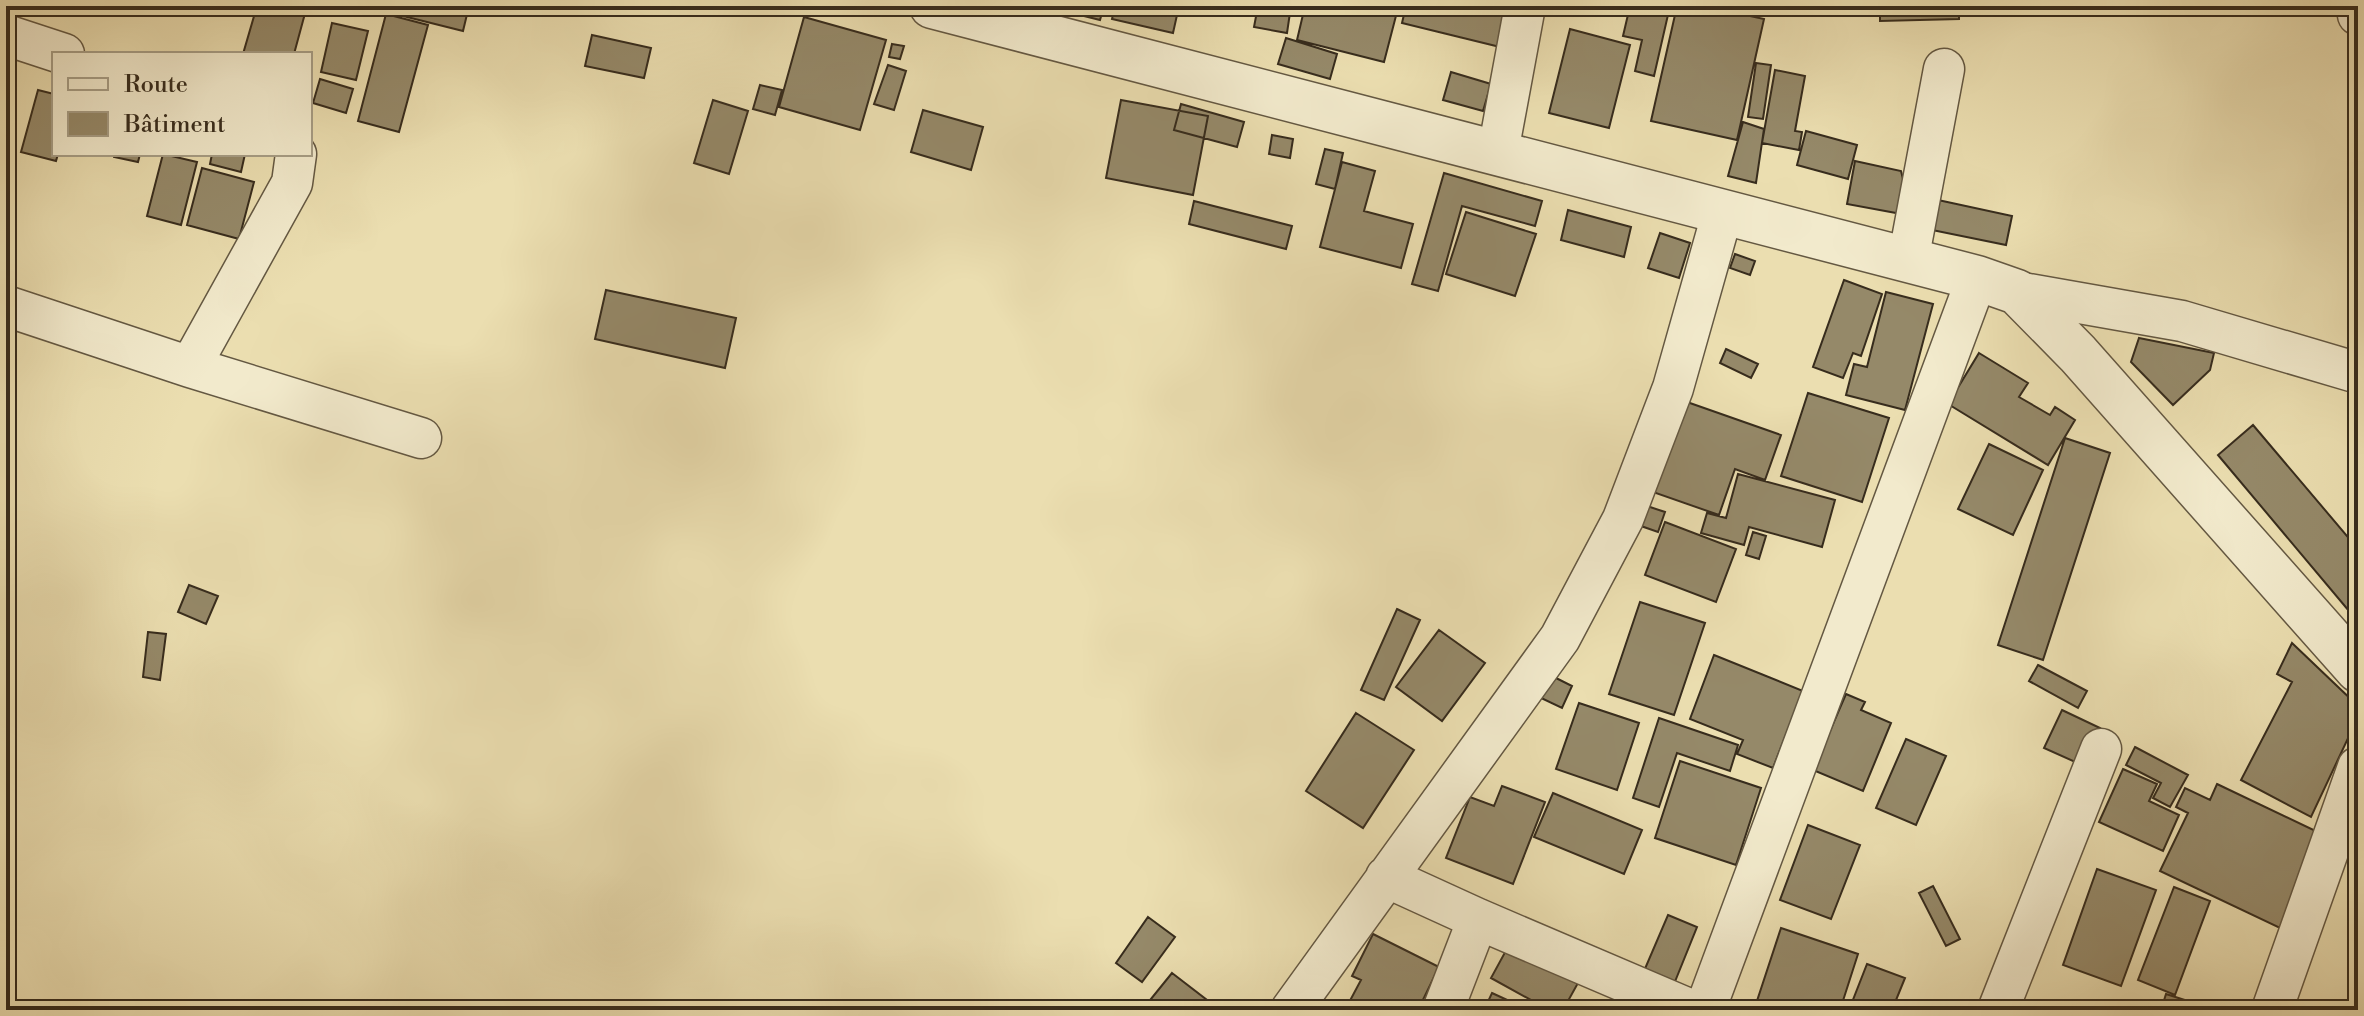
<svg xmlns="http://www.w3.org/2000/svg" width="2364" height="1016" viewBox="0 0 2364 1016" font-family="'Libre Bodoni',serif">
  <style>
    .building { fill: #958969; stroke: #372c1d; stroke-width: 2 }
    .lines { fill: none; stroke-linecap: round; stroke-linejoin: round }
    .minor-casing { stroke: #645842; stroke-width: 43 }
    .tertiary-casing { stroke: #645842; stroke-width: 47 }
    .minor { stroke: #f2eacc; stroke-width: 40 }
    .tertiary { stroke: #f2eacc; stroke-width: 44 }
  </style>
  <rect width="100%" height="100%" fill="#ebdeb0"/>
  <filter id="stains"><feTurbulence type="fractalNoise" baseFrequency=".0025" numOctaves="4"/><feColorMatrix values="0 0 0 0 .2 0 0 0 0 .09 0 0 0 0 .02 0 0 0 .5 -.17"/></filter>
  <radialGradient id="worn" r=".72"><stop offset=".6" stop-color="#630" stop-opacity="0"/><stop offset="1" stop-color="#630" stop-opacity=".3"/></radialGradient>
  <path class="building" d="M257 6H307L294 54H243Z
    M401 6H469L463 31 399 15Z
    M1087 6H1104L1100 20 1084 16Z
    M1115 6H1179L1173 33 1112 19Z
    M1207 6H1237L1235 15 1207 9Z
    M1258 6H1291L1287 33 1254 27Z
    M1305 6H1389L1398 8 1384 62 1297 40Z
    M1406 6H1501L1510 8 1500 47 1402 23Z
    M1630 6H1670L1654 76 1635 71 1642 40 1623 36Z
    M1677 6H1704L1764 19 1737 140 1651 121Z
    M1880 6H1959V19L1880 21Z
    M386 14 428 25 399 132 358 121Z
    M804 17 886 40 860 130 779 107Z
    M332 23 368 31 356 80 321 72Z
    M1570 29 1630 45 1609 128 1549 113Z
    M592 35 651 48 644 78 585 66Z
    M1286 38 1337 54 1330 79 1278 64Z
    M892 44 904 46 900 59 889 57Z
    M1756 63 1771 65 1763 119 1748 117Z
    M888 65 906 71 894 110 874 104Z
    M1775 70 1805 76 1795 131 1802 132 1799 150 1762 143Z
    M1451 72 1491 84 1483 111 1443 100Z
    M320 79 353 89 346 113 313 103Z
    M760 85 782 90 775 115 753 109Z
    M38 90 54 94V154H58L56 161 21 152Z
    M713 100 748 111 729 174 694 163Z
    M1121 100 1208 116 1193 195 1106 178Z
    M1181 104 1244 122 1237 147 1174 130Z
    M923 110 983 127 971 170 911 152Z
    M1743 122 1764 129 1756 183 1728 176Z
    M1806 131 1857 145 1848 179 1797 165Z
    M1272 135 1293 139 1290 158 1269 154Z
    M1325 149 1343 153 1335 189 1316 184Z
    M114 154H140L138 162 114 157Z
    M163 154 197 162 181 225 147 216Z
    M212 154H245L241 172 210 164Z
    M1855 161 1901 171 1909 203 1907 215 1847 204Z
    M1342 162 1375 171 1364 211 1413 224 1401 268 1320 247Z
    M202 168 254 182 239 239 187 225Z
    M1444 173 1542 201 1535 226 1462 206 1438 291 1412 284Z
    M1938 200 2012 216 2006 245 1932 230Z
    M1194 201 1292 226 1286 249 1189 224Z
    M1568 210 1631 227 1624 257 1561 240Z
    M1466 212 1536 234 1515 296 1446 274Z
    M1660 233 1690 243 1679 278 1648 268Z
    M1735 254 1755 261 1750 275 1730 268Z
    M1844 280 1882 294 1861 356 1853 353 1843 378 1813 367Z
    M606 290 736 318 725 368 595 339Z
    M1886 292 1933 304 1905 410 1846 395 1854 364 1867 367Z
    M2139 338 2214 353 2210 370 2173 405 2131 362Z
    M1726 349 1758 364 1751 378 1720 363Z
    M1979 353 2028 383 2019 397 2050 415 2055 407 2075 420 2048 465 1948 404Z
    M1808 393 1889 418 1862 502 1781 476Z
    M1687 402 1781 435 1765 480 1735 469 1719 515 1650 491Z
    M2253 425 2358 549V603L2349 611 2218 455Z
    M2065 438 2110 453 2043 660 1998 645Z
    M1989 444 2043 470 2013 535 1958 509Z
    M1738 474 1835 500 1822 547 1749 527 1744 545 1701 533 1707 513 1726 518Z
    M1647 506 1665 512 1658 532 1641 526Z
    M1665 522 1736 549 1716 602 1645 575Z
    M1753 532 1766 536 1759 559 1746 555Z
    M189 585 218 596 206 624 178 612Z
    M1640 602 1705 623 1674 715 1609 694Z
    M1397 609 1420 620 1384 700 1361 690Z
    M1439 630 1485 663 1442 721 1396 687Z
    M148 632 166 634 160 680 143 677Z
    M2292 643 2358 706V717L2311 817 2241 780 2292 682 2277 674Z
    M1714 655 1803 691 1773 768 1737 754 1743 740 1690 719Z
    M2038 665 2087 691 2078 708 2029 681Z
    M1550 675 1572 686 1562 708 1539 697Z
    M1846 694 1865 702 1861 710 1891 723 1863 791 1813 770Z
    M1579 703 1639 723 1617 790 1556 769Z
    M2062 710 2100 728 2082 765 2044 748Z
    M1356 713 1414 750 1363 828 1306 791Z
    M1659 718 1738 745 1730 771 1677 753 1659 807 1633 798Z
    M1906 739 1946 756 1916 825 1876 808Z
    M2135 747 2188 775 2170 807 2153 798 2161 783 2126 765Z
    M1680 761 1761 788 1736 865 1655 838Z
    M2123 769 2157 784 2149 801 2179 815 2163 851 2099 822Z
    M2217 784 2324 835 2280 928 2160 871 2188 813 2176 807 2185 788 2210 800Z
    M1502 786 1545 802 1513 884 1446 858 1470 797 1494 806Z
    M1553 793 1642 830 1624 874 1534 837Z
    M1808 825 1860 845 1831 919 1780 900Z
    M2097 869 2156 890 2121 986 2063 965Z
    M1933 886 1960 939 1946 946 1919 893Z
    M2174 887 2210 901 2175 995 2138 980Z
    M1668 915 1697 927 1674 984 1644 971Z
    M1148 917 1175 937 1142 982 1116 963Z
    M1781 928 1858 954 1840 1010H1754Z
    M1373 934 1439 967 1418 1010H1345L1361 980 1352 976Z
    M1509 945 1578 983 1563 1010H1549L1491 978Z
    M1867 964 1905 978 1892 1010H1849Z
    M1172 973 1207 1000 1199 1010H1142Z
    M1492 993 1529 1010H1484Z
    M2166 994 2216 1010H2161Z"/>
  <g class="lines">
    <g class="minor-casing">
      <path id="minor" d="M2357 6 2358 15
        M6 35 64 54
        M1498 152 1525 6
        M1908 261 1944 69
        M2017 292 2182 321 2358 373
        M6 306 190 367 421 438
        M190 367 292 183 296 154
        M1386 877 1478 919 1691 1010
        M1291 1010 1560 638 1623 519 1673 388 1723 211
        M1443 1010 1478 919
        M1705 1010 1977 278
        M1998 1010 2101 749
        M2272 1010 2358 767"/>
    </g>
    <g class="tertiary-casing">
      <path id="tertiary" d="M932 6 1977 278 2017 292 2078 354 2358 670"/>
    </g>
    <use href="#minor" class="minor"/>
    <use href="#tertiary" class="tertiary"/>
  </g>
  <rect width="2364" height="1016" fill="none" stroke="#ebdeb0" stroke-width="32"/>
  <rect x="8" y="8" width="2348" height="1000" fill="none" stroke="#372c1d" stroke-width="4"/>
  <rect x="16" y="16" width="2332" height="984" fill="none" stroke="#372c1d" stroke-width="2"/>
  <rect x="52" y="52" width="260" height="104" fill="#f2eacc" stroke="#a79e86" stroke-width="2"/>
  <rect x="68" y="78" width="40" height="12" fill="#f2eacc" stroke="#a79e86" stroke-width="2"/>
  <text x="124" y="92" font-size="24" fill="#372c1d">Route</text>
  <rect x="68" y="112" width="40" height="24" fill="#958969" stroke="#a79e86" stroke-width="2"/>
  <text x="124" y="132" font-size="24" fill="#372c1d">Bâtiment</text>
  <rect width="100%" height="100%" filter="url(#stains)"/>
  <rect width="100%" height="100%" fill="url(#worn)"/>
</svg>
